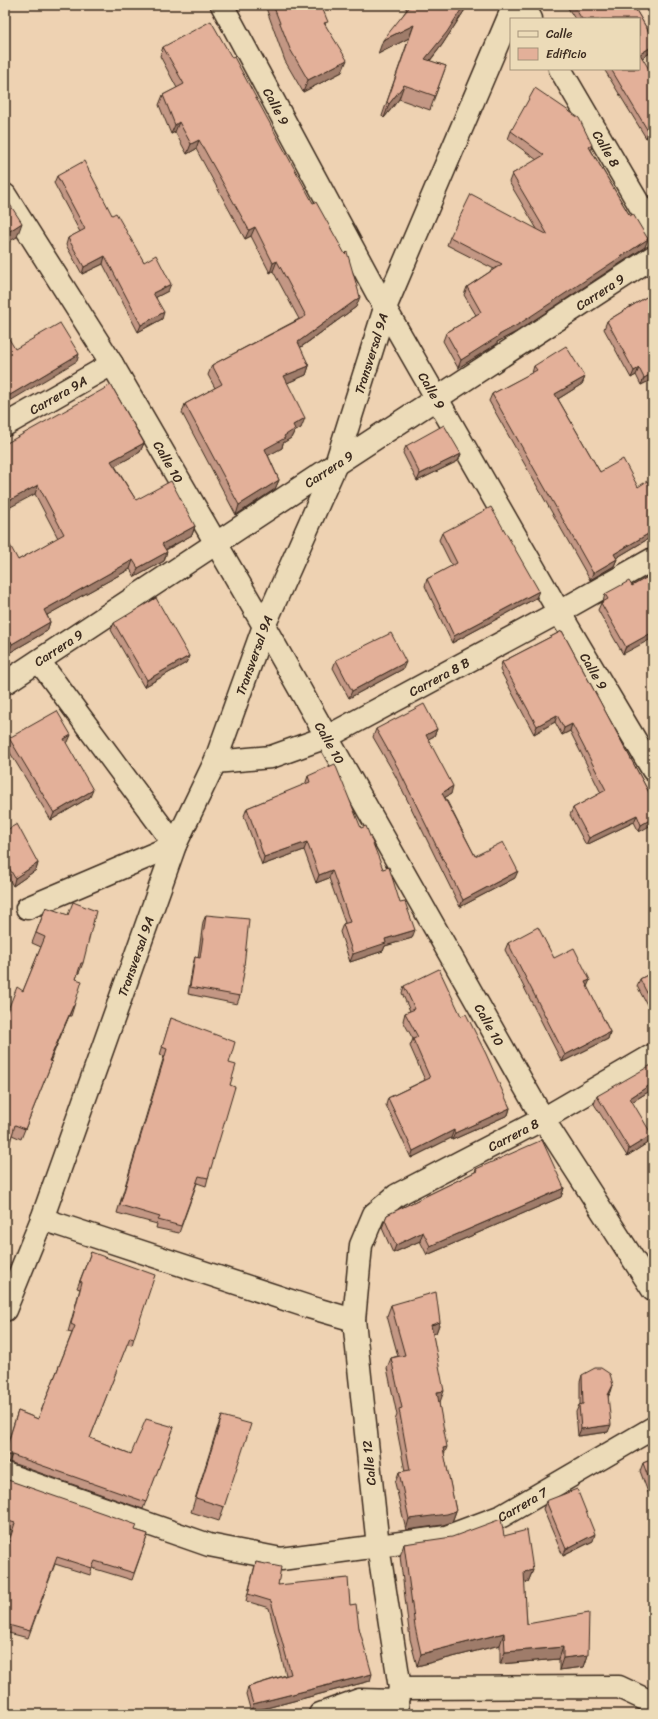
<svg xmlns="http://www.w3.org/2000/svg" width="658" height="1719" viewBox="0 0 658 1719" font-family="Sriracha,sans-serif">
  <style>
    .lines { fill: none; stroke-linecap: round; stroke-linejoin: round }
    .minor-casing { stroke: #3b2a1e; stroke-width: 25 }
    .major-casing { stroke: #3b2a1e; stroke-width: 25 }
    .minor { stroke: #ecdbb8; stroke-width: 22 }
    .major { stroke: #ecdbb8; stroke-width: 22 }
    .wall { fill: #c39784; stroke: #3b2a1e }
    .shaded-wall { fill: #9f7b6b; stroke: #3b2a1e }
    .building { fill: #e3b099; stroke: #3b2a1e }
    .labels { text-anchor: middle; dominant-baseline: central; stroke-width: 3; stroke-linejoin: round; paint-order: stroke }
    .street-label { font-size: 13px; fill: #3b2a1e; stroke: #ecdbb8 }
  </style>
  <rect width="100%" height="100%" fill="#eed2b2"/>
  <filter id="ink" filterUnits="userSpaceOnUse"><feTurbulence type="fractalNoise" baseFrequency=".025" numOctaves="2"/><feDisplacementMap in="SourceGraphic" scale="8" xChannelSelector="R" yChannelSelector="G"/><feConvolveMatrix kernelMatrix="1 2 1 2 8 2 1 2 1" color-interpolation-filters="sRGB"/></filter>
  <g filter="url(#ink)">
    <g class="lines">
      <g class="minor-casing">
        <g id="minor">
          <path id="s1" d="M222 5 385 308 559 612 653 770"/>
          <path d="M523 5 531 19"/>
          <path id="s2" d="M560 69 653 228"/>
          <path id="s3" d="M5 195 112 364 264 626 543 1119 653 1290"/>
          <path id="s4" d="M5 425 112 364"/>
          <path id="s5" d="M5 683 336 464 653 257"/>
          <path id="s6" d="M215 762 271 757 327 737 559 612 653 559"/>
          <path d="M27 908 175 845 39 661"/>
          <path d="M42 1219 309 1307 354 1320"/>
          <path id="s7" d="M5 1474 209 1545 281 1559 446 1537 502 1516 653 1428"/>
          <path d="M400 1688 619 1687 653 1703"/>
          <path d="M320 1714 359 1700 397 1701"/>
          <path id="s8" d="M398 1714 397 1701 400 1688 378 1546 354 1320 361 1245 374 1214 397 1195 543 1119 653 1055"/>
        </g>
      </g>
      <g class="major-casing">
        <g id="major">
          <path id="s9" d="M5 1310 42 1219 175 845 215 762 264 626 336 464 385 308 514 5"/>
        </g>
      </g>
      <use href="#minor" class="minor"/>
      <use href="#major" class="major"/>
    </g>
    <path class="wall" d="M265 5H321L326 27 342 72 303 92 285 61Z
      M401 5H468L442 45 430 61 446 66 430 110 399 99 384 118 382 116 409 38 378 54 407 9Z
      M566 5H633L653 39V51L642 58 653 134 646 138 604 69H639V19H575Z
      M163 47 356 307 300 348 309 366 306 375 287 383 301 428 294 432 291 438 283 443 282 448 268 455 279 480 275 489 236 515 182 413 185 404 215 388 208 375 212 365 299 319 273 271 270 273 251 236 245 239 196 149 187 154 175 132 171 134 159 105 163 95 177 88 160 56Z
      M511 131 592 145 591 150 630 216 648 239 645 247 516 332 497 342V344L458 368 443 341 446 333 476 315 464 295 467 287 494 269 447 245 450 237 537 229 509 182 512 174 537 160 508 139Z
      M57 176 112 215 144 262 168 291 156 297 162 319 138 332 103 264 82 274 66 245 68 238 80 232 54 183Z
      M653 293V379L641 385 636 375 631 378 604 329 607 321Z
      M534 366 585 377 582 384 558 399 600 472 638 487 653 491V536L616 558 617 559 614 566 590 580 489 401 492 394 532 373Z
      M144 443 140 452 115 466 136 500 195 526 192 535 166 550 164 561 135 577 130 569 47 615 50 622 47 631 9 653 7 650 18 560 58 538 35 494 5 444Z
      M406 446 461 454 458 461 417 481 403 453Z
      M442 533 536 598 452 643 425 586 427 579 452 566 439 540Z
      M653 574 623 654 598 610 601 603 603 602 605 594 632 586Z
      M114 623 189 656 186 663 144 687 111 630Z
      M562 631 653 800 639 832 634 822 586 845 570 815 573 808 601 793 570 731 562 735 555 722 534 734 500 670 502 662Z
      M336 660 403 669 349 698 333 668Z
      M376 729H437L434 736 428 739 451 794 445 797 475 856 515 878 460 907 395 775 373 737Z
      M9 738 68 742 66 744 90 797 51 820 6 746Z
      M308 776 361 828 383 869 412 938 385 946 383 951 350 962 340 932 343 924 345 923 329 878 316 883 304 850 262 865 244 816 247 808 305 785Z
      M5 831 38 863 36 870 13 886 5 872Z
      M46 907 83 963 79 973H78L76 979 74 1006 71 1016H69L50 1062H52L48 1072 21 1139 12 1135 23 991 41 947 32 943Z
      M206 915 240 996 237 1004 188 994 193 964 195 957 198 958 203 922Z
      M508 943 554 958 587 987 610 1032 608 1039 562 1062 505 950Z
      M653 972V1016L637 986 640 979Z
      M404 986 461 1016 510 1108 508 1115 452 1140 451 1138 411 1158 386 1105 388 1098 425 1080 410 1046 413 1039 403 1021 405 1013 410 1011 402 993Z
      M171 1018 229 1063 230 1085 208 1178 206 1186 197 1183 179 1233 156 1228 157 1224 117 1213 164 1056 160 1055Z
      M653 1089 632 1102 649 1142 627 1156 594 1104 597 1096Z
      M476 1169 564 1188 561 1197 427 1255 420 1241 393 1253 382 1228 387 1215 475 1172Z
      M91 1252 134 1338 132 1345 127 1344 90 1438 131 1454 174 1427 143 1509 9 1462H5V1451L18 1411 38 1419 72 1333 68 1332 80 1289 77 1288Z
      M391 1305 440 1322 436 1333 433 1334 440 1402H439L444 1455 456 1511 452 1522 443 1525 406 1530 395 1483 399 1472 405 1471 395 1420 397 1415 387 1368 391 1358 398 1356 387 1316Z
      M582 1375 613 1385 608 1397V1432L578 1436 576 1412 579 1405H580V1382Z
      M222 1416 224 1507 219 1521 191 1512 217 1429Z
      M653 1459V1503H652L640 1471 643 1463Z
      M5 1479 135 1530 148 1534 132 1580 92 1568 90 1575 55 1564 28 1638 5 1632V1553L12 1530 5 1528Z
      M546 1501 593 1541 563 1556 543 1509Z
      M504 1536 533 1570 528 1582 524 1583 527 1624 588 1655 584 1667 559 1670V1659L500 1664V1645L417 1666 410 1639 400 1556 404 1544Z
      M256 1562 278 1585 350 1605 359 1628 370 1681 251 1712 246 1694 248 1687 286 1675 269 1608 246 1601 254 1569Z"/>
    <path class="shaded-wall" d="M464 5H468L442 45 420 73 425 59Z
      M414 25 409 38 378 54 383 40Z
      M653 46V51L639 60 640 54Z
      M347 60 342 72 303 92 308 80Z
      M404 85 399 99 384 118 389 104Z
      M179 122 175 132 171 134 175 125Z
      M653 128V134L646 138 648 131Z
      M199 140 196 149 187 154 191 144Z
      M22 223 17 237 5 244V234Z
      M255 227 251 236 245 239 249 230Z
      M648 239 645 247 516 332 497 342V344L458 368 461 360 499 335Z
      M105 256 103 264 82 274 84 267Z
      M277 261 273 271 270 273 273 263Z
      M171 284 168 291 151 300 153 293Z
      M360 297 356 307 294 352 298 342Z
      M164 312 162 319 138 332 141 325Z
      M79 354 77 361 5 404V398Z
      M309 366 306 375 280 386 284 376Z
      M639 368 636 375 631 378 634 371Z
      M653 373V379L641 385 644 378Z
      M585 377 582 384 553 402 555 394Z
      M305 418 301 428 294 432 291 438 283 443 282 448 262 459 265 449 284 436 293 425Z
      M144 443 140 452 108 470 111 461Z
      M461 454 458 461 417 481 420 474Z
      M279 480 275 489 236 515 239 505Z
      M38 485 35 494 5 510V503Z
      M195 526 192 535 159 553 162 544Z
      M653 531V536L611 561 614 554Z
      M167 552 164 561 135 577 138 568Z
      M617 559 614 566 590 580 593 573Z
      M133 560 130 569 40 619 44 610Z
      M539 591 536 598 452 643 454 636Z
      M50 622 47 631 9 653 12 644Z
      M653 632V638L623 654 626 647Z
      M11 641 7 650 5 652V644Z
      M189 656 186 663 144 687 147 680Z
      M406 662 403 669 349 698 352 691Z
      M557 715 555 722 534 734 537 726Z
      M572 724 570 731 562 735 564 728Z
      M437 729 434 736 423 742 426 735Z
      M71 735 68 742 61 747 64 739Z
      M453 786 451 794 440 800 442 793Z
      M93 790 90 797 51 820 54 813Z
      M637 815 634 822 586 845 589 838Z
      M653 818V824L639 832 641 825Z
      M307 842 304 850 262 865 264 857Z
      M38 863 36 870 13 886 15 878Z
      M332 870 329 878 316 883 319 875Z
      M518 871 515 878 460 907 463 900Z
      M415 930 412 938 385 946 383 951 350 962 353 954 385 939Z
      M590 980 587 987 585 982Z
      M73 1006 69 1016 45 1071 49 1061Z
      M610 1032 608 1039 562 1062 565 1055Z
      M653 1083V1089L627 1105 630 1098Z
      M510 1108 508 1115 452 1140 455 1133Z
      M454 1130 451 1138 411 1158 413 1151Z
      M652 1135 649 1142 627 1156 629 1149Z
      M564 1188 561 1197 427 1255 430 1246Z
      M423 1232 420 1241 393 1253 396 1245Z
      M440 1322 436 1333 427 1336 431 1325Z
      M613 1385 611 1392 605 1402 608 1395Z
      M444 1391 440 1402 433 1403 437 1392Z
      M611 1425 608 1432 578 1436 581 1429Z
      M447 1447 443 1457V1448Z
      M5 1455H12L9 1462H5Z
      M456 1511 452 1522 443 1525 406 1530 409 1519Z
      M595 1534 593 1541 563 1556 566 1549Z
      M533 1570 528 1582 519 1584 524 1572Z
      M504 1633 500 1645 417 1666 421 1654Z
      M563 1647 559 1659 500 1664 505 1652Z
      M588 1655 584 1667 559 1670 563 1658Z
      M372 1674 370 1681 251 1712 253 1704Z"/>
    <path class="building" d="M273 5H321L328 22 324 23 347 60 308 80 290 49Z
      M411 5H464L447 32 425 59 446 66 435 96 404 85 389 104 387 102 414 25 383 40Z
      M573 5H633L653 39V46L640 54 653 76V128L648 131 611 69H639V19H582Z
      M211 21 232 58 234 57 313 203 316 202 345 254 347 252 360 297 298 342 309 366 284 376 305 418 293 425 295 429 284 436 285 438 265 449 279 480 239 505 185 404 222 384 212 365 306 316 277 261 273 263 255 227 249 230 199 140 191 144 179 122 175 125 163 95 184 84 163 47Z
      M535 88 579 118 592 145 589 147 630 216 633 214 648 239 519 324 499 335V336L461 360 446 333 481 312 467 287 502 264 450 237 471 194 548 235 512 174 544 155 511 131Z
      M84 161 112 215 116 213 144 262 156 255 171 284 153 293 164 312 141 325 105 256 84 267 68 238 85 229 57 176Z
      M5 197 22 223 5 234Z
      M653 293V373L644 378 639 368 634 371 607 321Z
      M60 323 79 354 5 398V332L15 349Z
      M566 346 585 377 555 394 600 472 623 459 638 487 647 481 653 491V531L614 554 617 559 593 573 492 394 537 370 534 366Z
      M111 385 144 443 111 461 136 500 171 481 195 526 162 544 167 552 138 568 133 560 44 610 50 622 12 644 11 641 5 644V536L18 560 64 534 38 485 5 503V444Z
      M444 425 461 454 420 474 406 446Z
      M491 507 539 591 454 636 427 579 457 563 442 533Z
      M653 574V632L626 647 601 603 608 599 605 594 629 581 632 586Z
      M156 598 189 656 147 680 114 623Z
      M562 631 653 800V818L641 825 637 815 589 838 573 808 606 790 572 724 564 728 557 715 537 726 502 662Z
      M391 633 406 662 352 691 336 660Z
      M424 704 437 729 426 735 453 786 442 793 475 856 503 842 518 871 463 900 398 768 376 729Z
      M57 711 71 735 64 739 93 790 54 813 9 738Z
      M335 764 361 828 366 826 383 869 389 867 400 903 405 902 415 930 385 939 386 943 353 954 343 924 350 922 332 870 319 875 307 842 264 857 247 808 310 782 308 776Z
      M17 824 38 863 15 878 5 861V831Z
      M73 902 96 911 83 963H81L76 979 82 981 74 1006H73L49 1061 52 1062 25 1129 15 1125 5 1160V1017L17 987 23 991 45 937 36 933 46 907 68 915Z
      M206 915 249 919 244 966H245L240 996 190 987 195 957 200 958Z
      M538 927 554 958 574 948 590 980 585 982 610 1032 565 1055 508 943Z
      M439 969 461 1016 466 1014 486 1054 510 1108 455 1133 454 1130 413 1151 388 1098 430 1078 413 1039 418 1037 405 1013 415 1009 404 986Z
      M653 972V1005L640 979Z
      M171 1018 235 1042 229 1063 236 1065 230 1085 235 1087 208 1178 199 1176 181 1226 158 1220 160 1217 120 1205 167 1049 162 1047Z
      M653 1064V1083L630 1098 652 1135 629 1149 597 1096Z
      M542 1140 564 1188 430 1246 423 1232 396 1245 385 1220 387 1215 477 1171 476 1169Z
      M91 1252 155 1275 134 1338 130 1337 90 1438 131 1454 146 1419 174 1427 146 1502 12 1455H5V1452L18 1411 38 1419 75 1326 71 1324 82 1282 80 1281Z
      M436 1292 440 1322 431 1325 444 1391 437 1392 447 1447 443 1448 456 1511 447 1514 409 1519 399 1472 410 1470 399 1409 402 1408 391 1358 405 1355 391 1305Z
      M595 1368H601L610 1374 613 1385 608 1395 611 1425 581 1429 579 1405 583 1404 582 1375Z
      M222 1416 251 1424 224 1507 196 1498Z
      M653 1459V1490L643 1463Z
      M5 1479 137 1525 135 1530 148 1534 134 1573 95 1561 92 1568 57 1557 30 1631 5 1624V1604L8 1595 5 1594V1554L15 1523 5 1520Z
      M577 1489 595 1534 566 1549 546 1501Z
      M501 1519 504 1536 527 1530 533 1570 524 1572 527 1624 589 1613 588 1655 563 1658V1647L505 1652 504 1633 421 1654 415 1627 404 1544 452 1537Z
      M256 1562 281 1567 278 1585 348 1578 350 1605 356 1604 359 1628 372 1674 253 1704 248 1687 291 1674 271 1601 248 1594Z"/>
  </g>
  <g class="labels">
    <g class="street-label">
      <text stroke="none"><textPath href="#s1" startOffset="115">Calle 9</textPath></text>
      <text stroke="none"><textPath href="#s2" startOffset="92">Calle 8</textPath></text>
      <text stroke="none"><textPath href="#s5" startOffset="712">Carrera 9</textPath></text>
      <text stroke="none"><textPath href="#s9" startOffset="1025">Transversal 9A</textPath></text>
      <text stroke="none"><textPath href="#s1" startOffset="439">Calle 9</textPath></text>
      <text stroke="none"><textPath href="#s4" startOffset="61">Carrera 9A</textPath></text>
      <text stroke="none"><textPath href="#s3" startOffset="313">Calle 10</textPath></text>
      <text stroke="none"><textPath href="#s5" startOffset="388">Carrera 9</textPath></text>
      <text stroke="none"><textPath href="#s5" startOffset="64">Carrera 9</textPath></text>
      <text stroke="none"><textPath href="#s9" startOffset="701">Transversal 9A</textPath></text>
      <text stroke="none"><textPath href="#s1" startOffset="763">Calle 9</textPath></text>
      <text stroke="none"><textPath href="#s6" startOffset="243">Carrera 8 B</textPath></text>
      <text stroke="none"><textPath href="#s3" startOffset="637">Calle 10</textPath></text>
      <text stroke="none"><textPath href="#s9" startOffset="377">Transversal 9A</textPath></text>
      <text stroke="none"><textPath href="#s3" startOffset="961">Calle 10</textPath></text>
      <text stroke="none"><textPath href="#s8" startOffset="667">Carrera 8</textPath></text>
      <text transform="translate(369 1463) rotate(-96)">Calle 12</text>
      <text stroke="none"><textPath href="#s7" startOffset="539">Carrera 7</textPath></text>
    </g>
  </g>
  <rect width="658" height="1719" fill="none" stroke="#ecdbb8" stroke-width="20"/>
  <rect x="10" y="10" width="638" height="1699" fill="none" stroke="#3b2a1e" stroke-width="1.5" filter="url(#ink)"/>
  <rect x="510" y="18" width="130" height="52" fill="#ecdbb8" stroke="#a5947a"/>
  <rect x="518" y="31" width="20" height="6" fill="#ecdbb8" stroke="#a5947a"/>
  <text x="546" y="38" font-size="12" fill="#3b2a1e">Calle</text>
  <rect x="518" y="48" width="20" height="12" fill="#e3b099" stroke="#a5947a"/>
  <text x="546" y="58" font-size="12" fill="#3b2a1e">Edificio</text>
</svg>
